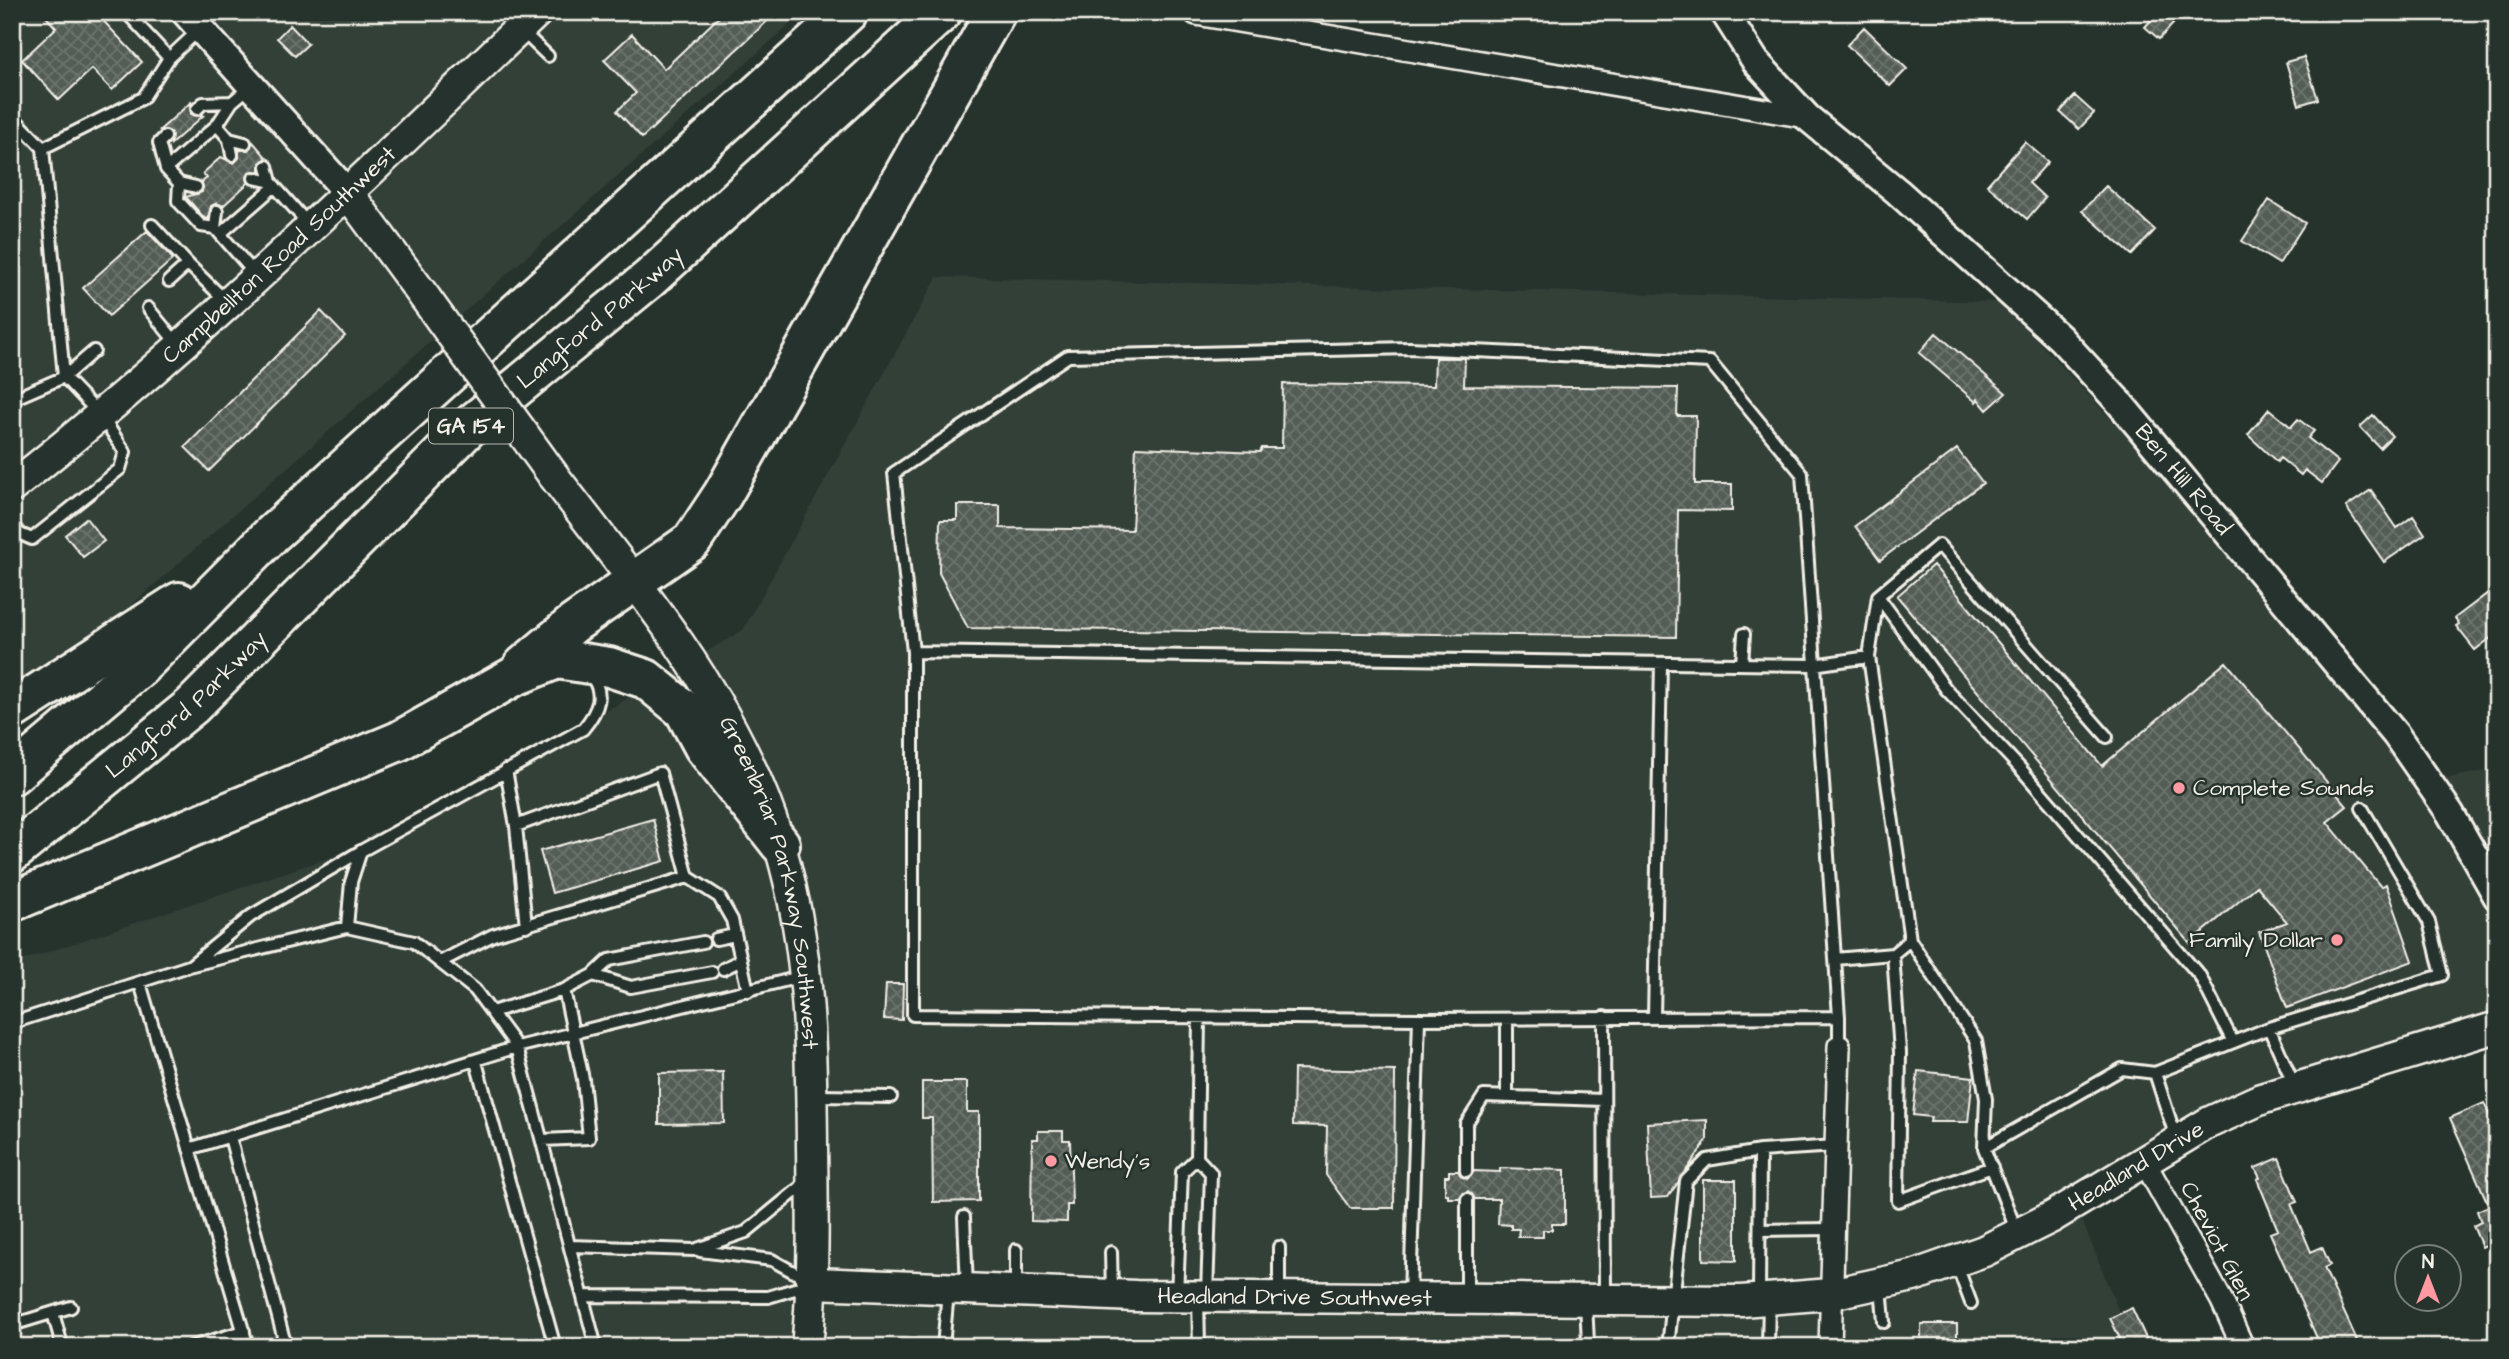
<svg xmlns="http://www.w3.org/2000/svg" width="2509" height="1359" viewBox="0 0 2509 1359" font-family="'Architects Daughter',sans-serif">
  <style>
    .built { fill: #333f39 }
    .building { fill: url(#building-cross-hatch); stroke: #f4f1e8; stroke-width: 2 }
    .lines { fill: none; stroke-linecap: round; stroke-linejoin: round }
    .service-casing { stroke: #f4f1e8; stroke-width: 16 }
    .minor-casing { stroke: #f4f1e8; stroke-width: 26 }
    .tertiary-casing { stroke: #f4f1e8; stroke-width: 32 }
    .secondary-casing { stroke: #f4f1e8; stroke-width: 35 }
    .motorway-casing { stroke: #f4f1e8; stroke-width: 44 }
    .service { stroke: #26332d; stroke-width: 10 }
    .minor { stroke: #26332d; stroke-width: 21 }
    .tertiary { stroke: #26332d; stroke-width: 26 }
    .secondary { stroke: #26332d; stroke-width: 30 }
    .motorway { stroke: #26332d; stroke-width: 38 }
    .secondary-bridge-casing { stroke: #f4f1e8; stroke-width: 35; stroke-linecap: butt }
    .secondary-bridge { stroke: #26332d; stroke-width: 30 }
    .poi-dot { fill: #ff9aa2; stroke: #26332d; stroke-width: 2.5 }
    .labels { text-anchor: middle; dominant-baseline: central; stroke-width: 5; stroke-linejoin: round; paint-order: stroke }
    .shield { fill: #26332d; stroke: #b6b8b0; stroke-width: 2 }
    .shield-label { font-size: 21px; font-weight: bold; fill: #f4f1e8 }
    .street-label { font-size: 23px; fill: #f4f1e8; stroke: #26332d }
    .poi-label { font-size: 23px; fill: #f4f1e8; stroke: #26332d; text-anchor: start }
  </style>
  <defs>
    <pattern id="building-cross-hatch" width="8" height="8" patternUnits="userSpaceOnUse" patternTransform="scale(1.75)"><rect width="8" height="8" fill="#525c55"/><path d="M0 0l8 8M0 8l8-8" fill="none" stroke="#6c746d"/></pattern>
  </defs>
  <rect width="100%" height="100%" fill="#26332d"/>
  <filter id="ink" filterUnits="userSpaceOnUse"><feTurbulence type="fractalNoise" baseFrequency=".0143" numOctaves="2"/><feDisplacementMap in="SourceGraphic" scale="14" xChannelSelector="R" yChannelSelector="G"/><feConvolveMatrix kernelMatrix="1 2 1 2 8 2 1 2 1" color-interpolation-filters="sRGB"/></filter>
  <g filter="url(#ink)">
    <path class="built" d="M12 12H804L35 690 12 707Z
      M937 277 2001 302 2448 778 2497 769V1038L2361 1068 2074 1200 2133 1347H12V964L397 835 743 630Z"/>
    <path class="building" d="M42 12H95L142 62 112 90 92 69 59 100 22 60 56 28Z
      M724 12H777L642 138 617 111 636 93 604 60 632 34 664 69Z
      M2158 12 2174 23 2159 39 2145 27Z
      M290 25 308 44 295 56 277 38Z
      M1864 27 1907 69 1890 86 1847 45Z
      M2304 57 2318 99 2299 105 2286 62Z
      M2075 96 2094 113 2079 129 2060 112Z
      M191 102V114L203 116 171 144V132L160 130Z
      M253 142 267 158 260 163V171L249 172 248 183 223 206 217 203 211 206 208 218 205 219 186 197 202 192V182L207 178 203 173 221 157 234 163 239 158V150H248Z
      M2025 142 2048 162 2029 183 2045 198 2027 219 1987 185Z
      M2106 186 2155 230 2132 255 2082 211Z
      M2269 200 2305 223 2279 264 2242 241Z
      M147 231 173 259 109 316 83 288Z
      M321 311 345 336 209 471 185 447Z
      M1936 333 2006 393 1987 410 1978 399 1976 402 1919 353Z
      M1435 358H1465L1464 386 1678 388 1677 416H1696L1695 484H1732V511L1678 510 1676 637 968 628 939 573 940 520H957V505H1000V528L1132 530 1136 447 1260 452 1262 448H1282L1283 384 1434 386Z
      M2269 409 2291 427 2298 419 2314 431 2308 438 2338 462 2322 483 2305 470 2301 475 2280 458 2277 462 2248 435Z
      M2373 415 2392 436 2380 448 2360 427Z
      M1957 449 1983 483 1880 560 1855 526Z
      M2371 490 2397 528 2413 516 2425 534 2384 562 2346 507Z
      M86 518 104 541 83 557 65 535Z
      M1933 565 2102 766 2226 662 2347 806 2327 822 2381 887 2386 884 2413 961 2287 1008 2259 932 2287 922 2257 886 2190 943 1897 596Z
      M2488 593 2497 604V633L2475 650 2456 626 2459 624 2455 618Z
      M653 819 664 861 552 893 540 851Z
      M886 984H903L902 1020 884 1019Z
      M1294 1069 1395 1071 1394 1208H1350L1326 1175 1327 1126 1293 1125Z
      M1918 1071 1973 1077 1968 1122H1930L1931 1117 1913 1115Z
      M723 1072 724 1123 659 1124V1073Z
      M922 1082H967V1112H979V1201L933 1202 932 1118H922Z
      M2484 1103 2495 1127 2489 1130 2497 1148V1258L2490 1243 2482 1247 2473 1226 2481 1222 2477 1211 2489 1206 2450 1118Z
      M1707 1120V1140L1668 1197 1651 1198 1647 1123Z
      M1038 1131H1063V1140H1070L1072 1205H1067V1222L1031 1221 1032 1139H1038Z
      M2279 1158 2297 1202 2291 1204 2311 1252 2322 1247 2330 1265 2324 1268 2360 1347H2321L2270 1233 2278 1230 2257 1179 2260 1178 2255 1168Z
      M1500 1168 1565 1170V1224H1552V1230H1543V1237H1518L1519 1229H1511V1225L1498 1224 1499 1199H1475L1468 1191 1459 1198H1448V1194H1445V1176H1449V1171H1458L1467 1179 1474 1171 1500 1172Z
      M1703 1180H1736V1261L1703 1260Z
      M2132 1308 2150 1347H2124L2110 1318Z
      M1921 1324H1957V1347H1921Z"/>
    <g class="lines">
      <g class="service-casing">
        <path id="service" d="M126 12 169 58
          M522 31 548 56
          M251 86 232 102 217 125 166 169 179 183 178 201 201 226 215 228 256 275
          M197 109 203 103 232 102
          M12 116 43 148 64 377 102 417 125 452 120 469 32 539 20 534 12 525
          M217 125 229 139 232 155
          M165 137 159 143 166 169
          M229 139 245 143
          M43 148 143 98 169 58 199 30
          M267 166 271 182
          M254 178 271 182 309 225
          M179 183 196 187
          M152 225 188 264
          M215 228 217 211
          M220 234 275 186
          M169 281 188 264 228 303
          M148 308 179 346
          M13 399 64 377 94 351
          M1878 596 1946 689 2020 768 2200 976 2233 1042
          M913 652 1813 665 1869 657 1910 940 1893 954 1835 959
          M1869 657 1878 596 1939 545 2107 737
          M1742 664 1744 634
          M506 770 516 826 660 773 688 877 719 897 732 920 748 991
          M516 826 526 926
          M347 927 351 882 361 851
          M716 939 735 935
          M1910 940 1976 1041 1986 1099 1984 1148 2017 1232
          M1893 954 1900 1052 1898 1201 1992 1167
          M440 962 493 935 688 877
          M191 965 251 916 361 851 583 729C598 711 607 692 588 673
          M723 969 741 960
          M593 975 609 960 703 942
          M140 983 248 1347
          M492 1012 564 990 593 975 631 987 712 972
          M1604 1017 1605 1298
          M1654 1017 1661 663
          M1839 1017 1802 474 1710 362 1410 348 1068 356 894 473 913 652V1015L1419 1019 1839 1017V1046
          M1199 1019 1197 1158 1211 1173 1207 1294
          M1507 1019V1097
          M12 1023 189 966 347 927 414 942 475 990 517 1047 596 1347
          M2269 1028 2295 1087
          M476 1062 555 1347
          M2155 1073 2269 1028 2442 975 2429 922 2362 808
          M815 1096 891 1097
          M230 1137 286 1347
          M542 1140 589 1138 583 1079 564 990
          M1984 1148 2122 1069 2155 1073 2176 1138
          M189 1149 517 1047 804 976
          M1466 1171V1124L1484 1096 1604 1100
          M1467 1199V1297
          M964 1217 967 1288
          M1760 1230 1833 1229
          M570 1246 694 1250 746 1232 808 1181
          M1279 1247V1295
          M1016 1250V1289
          M700 1251 772 1260 808 1280
          M1111 1252 1112 1293
          M1956 1263 1971 1303
          M1881 1286 1884 1322
          M583 1296 768 1297 808 1285
          M1177 1296 1182 1172 1197 1158
          M1410 1296 1419 1019
          M1198 1297 1199 1347
          M1759 1297 1760 1151
          M1586 1303 1588 1343
          M53 1313 62 1345
          M12 1325 71 1307
          M191 1347 244 1331
          M943 1347 948 1291
          M1668 1347 1686 1181 1707 1160 1760 1151 1836 1146
          M1768 1347 1769 1301"/>
      </g>
      <g class="minor-casing">
        <path id="minor" d="M1196 14 1807 117
          M2144 1161 2222 1301 2243 1347
          M1830 1347 1839 1046"/>
      </g>
      <g class="tertiary-casing">
        <g id="tertiary">
          <path d="M185 12 347 192"/>
          <path id="s1" d="M1724 12 1756 62 1807 117 1898 192 2060 338 2118 401 2396 735 2450 813 2497 896"/>
        </g>
      </g>
      <g class="secondary-casing">
        <g id="secondary">
          <path d="M347 192 426 299"/>
          <path id="s2" d="M553 475C626 571 707 667 755 778 808 898 811 1018 812 1146 813 1213 814 1280 807 1347"/>
          <path id="s3" d="M12 487C198 341 366 175 537 12"/>
          <path id="s4" d="M814 1283 1136 1296 1741 1301 1831 1294 1913 1276 1984 1251 2052 1217 2208 1123 2261 1099 2497 1027"/>
        </g>
      </g>
      <g class="motorway-casing">
        <g id="motorway">
          <path d="M523 666 573 624 692 541 723 494 996 12"/>
          <path d="M12 710 179 602"/>
          <path d="M12 775 139 668 271 535 848 12"/>
          <path id="s5" d="M12 853 192 706 473 423 649 279 942 12"/>
          <path d="M12 902 399 741 513 677 557 659 609 667 646 679 684 710 704 747 780 844"/>
        </g>
      </g>
      <use href="#service" class="service"/>
      <use href="#minor" class="minor"/>
      <use href="#tertiary" class="tertiary"/>
      <use href="#secondary" class="secondary"/>
      <use href="#motorway" class="motorway"/>
      <g class="secondary-bridge-casing">
        <path id="secondary-bridge" d="M426 299 553 475"/>
      </g>
      <use href="#secondary-bridge" class="secondary-bridge"/>
    </g>
  </g>
  <g class="poi-dot">
    <circle cx="2179" cy="788" r="7"/>
    <circle cx="2337" cy="940" r="7"/>
    <circle cx="1051" cy="1161" r="7"/>
  </g>
  <g class="labels">
    <rect class="shield" x="429" y="408.5" width="84" height="35" rx="5"/>
    <g class="shield-label">
      <text x="471" y="426">GA 154</text>
    </g>
    <g class="street-label">
      <text stroke="none"><textPath href="#s3" startOffset="354">Campbellton Road Southwest</textPath></text>
      <text stroke="none"><textPath href="#s5" startOffset="796">Langford Parkway</textPath></text>
      <text stroke="none"><textPath href="#s1" startOffset="658">Ben Hill Road</textPath></text>
      <text stroke="none"><textPath href="#s5" startOffset="229">Langford Parkway</textPath></text>
      <text stroke="none"><textPath href="#s2" startOffset="471">Greenbriar Parkway Southwest</textPath></text>
      <text stroke="none"><textPath href="#s4" startOffset="1351">Headland Drive</textPath></text>
      <text transform="translate(2217 1241) rotate(62)">Cheviot Glen</text>
      <text stroke="none"><textPath href="#s4" startOffset="481">Headland Drive Southwest</textPath></text>
    </g>
    <g class="poi-label">
      <text x="2193" y="788">Complete Sounds</text>
      <text x="2323" y="940" text-anchor="end">Family Dollar</text>
      <text x="1065" y="1161">Wendy's</text>
    </g>
  </g>
  <rect width="2509" height="1359" fill="none" stroke="#26332d" stroke-width="42"/>
  <rect x="21" y="21" width="2467" height="1317" fill="none" stroke="#f4f1e8" stroke-width="2.5" filter="url(#ink)"/>
  <g transform="translate(2428 1278)"><circle r="33" fill="#26332d" stroke="#787f78" stroke-width="2"/>
  <path d="M0-5L12 26L0 18L-12 26Z" fill="#ff9aa2"/>
  <text y="-10" font-size="19" font-weight="bold" text-anchor="middle" fill="#f4f1e8">N</text>
  </g>
</svg>
